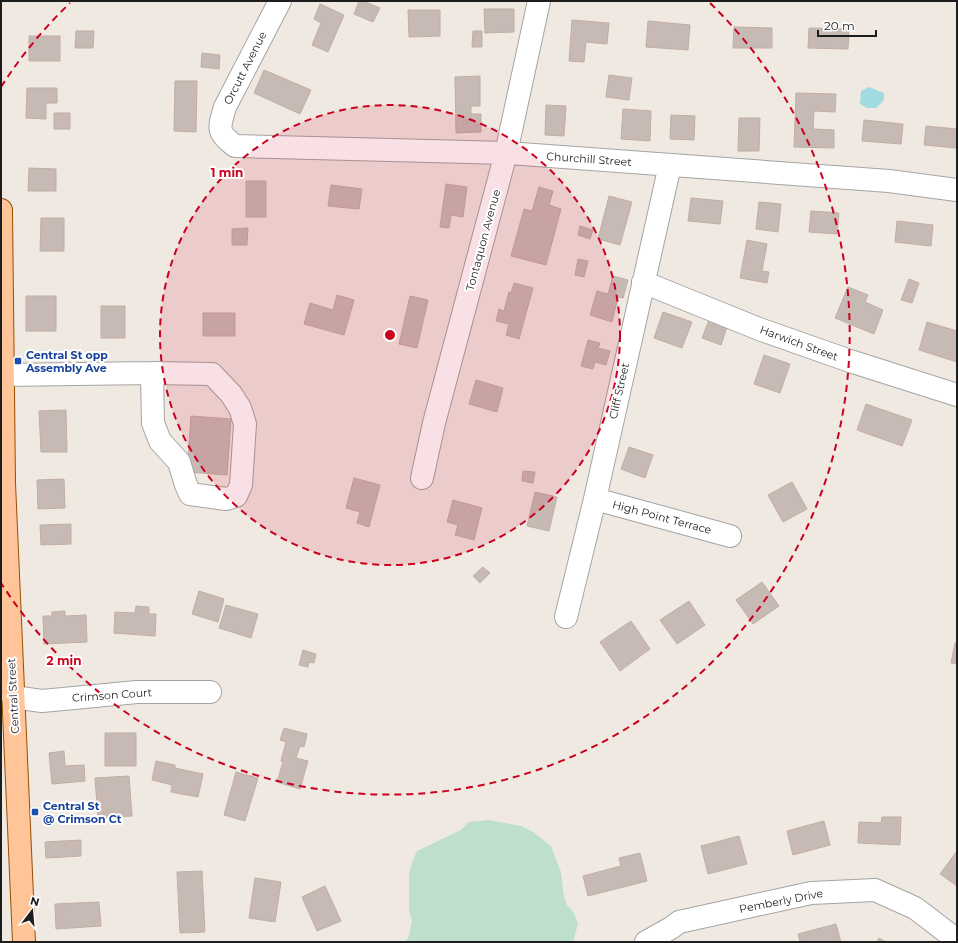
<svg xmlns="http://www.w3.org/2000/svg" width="958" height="943" viewBox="0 0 958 943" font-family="Montserrat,sans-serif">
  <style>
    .wetland { fill: #bedfcb }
    .water { fill: #9fdbe1 }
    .building { fill: #c7bab5; stroke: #c2ada3 }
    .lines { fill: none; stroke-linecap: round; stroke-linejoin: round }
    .minor-casing { stroke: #a4a4a4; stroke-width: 24 }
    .major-casing { stroke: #964f00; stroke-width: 24 }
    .minor { stroke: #fff; stroke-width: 22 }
    .major { stroke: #ffc497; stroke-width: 22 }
    .ring { fill: none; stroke: #ca001d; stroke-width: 2; stroke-dasharray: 7 5 }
    .transit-dot { fill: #1a4fb4; stroke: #fff; stroke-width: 1.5 }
    .labels { text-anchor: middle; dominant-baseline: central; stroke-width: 4; stroke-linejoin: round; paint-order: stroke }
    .street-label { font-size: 11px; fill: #1d1d1d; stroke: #fff }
    .transit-label { font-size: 11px; font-weight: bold; fill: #164399; stroke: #fff; text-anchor: start }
    .centre { fill: #ca001d; stroke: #fff; stroke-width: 2 }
    .ring-label { font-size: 12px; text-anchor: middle; font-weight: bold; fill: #ca001d; stroke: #fff; stroke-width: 4; stroke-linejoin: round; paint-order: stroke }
  </style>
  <rect width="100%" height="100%" fill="#efe9e2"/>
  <path class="wetland" d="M488 820 521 826 533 832 551 846 561 872 564 897 567 905 574 913 578 924 573 942H400H403L408 939 412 921 409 909V874L413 860 417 851 461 830 469 822Z"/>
  <path class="water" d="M869 87 884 93V100L876 108H867L860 104 861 91Z"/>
  <path class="building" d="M359 1H363L380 8 373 22 354 14Z
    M320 4 344 15 328 52 312 45 321 23 314 19Z
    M484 9H514V32L485 33Z
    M408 10H440V36L409 37Z
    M572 20 609 23 607 44 586 42 584 62 569 61Z
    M648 21 690 25 688 50 646 47Z
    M734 27 772 28V48H733Z
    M809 28 849 29 848 49 808 48Z
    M76 31H94L93 48H75Z
    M473 31H482V47H472Z
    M29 36H60V61H29Z
    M202 53 220 55 219 69 201 67Z
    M264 70 311 90 300 114 254 93Z
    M609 75 632 78 629 100 606 97Z
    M480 76V106H471V114H481V132L456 133 455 77Z
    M175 81H197L196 132 174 131Z
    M27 88H57V103H46V119L26 118Z
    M796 93 836 94 835 112 814 111 813 129 834 130V148L794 147Z
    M546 105 566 106 564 136 545 135Z
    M623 109 651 111 650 141 621 139Z
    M54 113H70V129H54Z
    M671 115 695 116 694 140 670 139Z
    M739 118H760L759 151H738Z
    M864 120 903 124 901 144 862 141Z
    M926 126 957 129V148L924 145Z
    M29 168 56 169V191H28Z
    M246 181H266V217H246Z
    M446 184 467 187 463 217 451 215 449 228 440 227Z
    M331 185 362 189 359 209 328 206Z
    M539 187 553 191 549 205 561 209 546 265 511 256 524 209 532 211Z
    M609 196 632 202 620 245 598 239Z
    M691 198 723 201 720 224 688 221Z
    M759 202 781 204 778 232 756 229Z
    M811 211 839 213 837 234 809 232Z
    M41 218H64V251H40Z
    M897 221 933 225 931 246 895 242Z
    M580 226 593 230 590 239 578 235Z
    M248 228 247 245H232V229Z
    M747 240 767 244 762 271 769 272 767 283 740 278Z
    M578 259 588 261 584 277 575 275Z
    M613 276 628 280 623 298 618 297 612 322 590 315 597 291 608 294Z
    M909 279 919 283 912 303 901 300Z
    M514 283 533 288 519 339 506 335 509 324 496 321 499 309 504 311 509 292 511 293Z
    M848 287 868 295 865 302 883 310 874 334 835 318Z
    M337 295 354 300 344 335 304 324 310 303 333 310Z
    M26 296H56V331H26Z
    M410 296 428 300 417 348 399 344Z
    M101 306H125V338H101Z
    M663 312 692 322 682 348 654 338Z
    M203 313H235V336H203Z
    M709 320 727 327 721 345 702 338Z
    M927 322 957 331V362L919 350Z
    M588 340 600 343 598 348 610 351 606 365 595 362 593 369 581 366Z
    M764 355 790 364 780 393 754 384Z
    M476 380 503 388 497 412 469 404Z
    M866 404 912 420 902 446 857 430Z
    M66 410 67 452H41L39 411Z
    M191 416 231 419 227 475 187 472Z
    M629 447 653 455 645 478 621 469Z
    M523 471 535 472 533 483 522 481Z
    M354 478 380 485 369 527 357 523 360 512 346 508Z
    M64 479 65 508 38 509 37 480Z
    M792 482 807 509 783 522 768 495Z
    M535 492 557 497 549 531 527 526Z
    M453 500 482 508 474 540 455 535 458 525 447 522Z
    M71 524V544L41 545 40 525Z
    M483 567 490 573 480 583 473 576Z
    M762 582 779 606 753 624 736 600Z
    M199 591 224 599 218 622 192 614Z
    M689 601 705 625 677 644 660 620Z
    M226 605 258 614 251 638 219 628Z
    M136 606 149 607V614H156L155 636 114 633 115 612 135 613Z
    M65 611V616L86 615 87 642 44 644 43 616H52V612Z
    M631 621 650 649 620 671 600 642Z
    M955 643H957V664L951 663Z
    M303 650 316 654 314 663 309 662 308 667 299 665Z
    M284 728 307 734 304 747 300 746 296 758 308 761 300 789 277 782 283 762 281 761 286 742 280 740Z
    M105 733H136V766H105Z
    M64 751 65 766 84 765 85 781 52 784 49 753Z
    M156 761 175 765V768L203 774 198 797 171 792 172 785 152 780Z
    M236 772 258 778 245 821 224 815Z
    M129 776 132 816 98 818 95 778Z
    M882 817H901L900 845 858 843 859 822 881 823Z
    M824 821 830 845 793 855 787 831Z
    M739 836 747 864 708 874 701 846Z
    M81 840V856L46 858 45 842Z
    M957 851V886L940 874Z
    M640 853 647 881 588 896 583 876 621 866 619 858Z
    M202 871 205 932 180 933 177 872Z
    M255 878 281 882 275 922 249 918Z
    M325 886 341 921 317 931 302 897Z
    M99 902 101 926 56 929 55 904Z
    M836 924 841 942H800L798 934Z
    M879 938 886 942H877Z"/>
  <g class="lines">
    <g class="minor-casing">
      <path id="minor" d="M280 1 225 107C219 128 216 132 235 146L507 153 889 181 957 190
        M643 282 759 329 850 361 957 395
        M3 375 152 373 212 374 231 394 240 408 245 424 241 485 236 496 226 499 190 494 186 485 179 462 160 441 153 423 152 373
        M422 478 434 423 506 153 539 1
        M595 499 730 536
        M566 617 595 499 670 165
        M13 697 42 701 137 692H210
        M646 942 671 928 679 922 811 893 875 890 915 908 957 940"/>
    </g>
    <g class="major-casing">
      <path id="major" d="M1 210 4 483 24 942"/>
    </g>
    <use href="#minor" class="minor"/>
    <use href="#major" class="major"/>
  </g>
  <circle cx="390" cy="335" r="230" fill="#ca001d" fill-opacity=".12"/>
  <g class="ring">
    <circle cx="390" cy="335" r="230"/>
    <path d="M1 87A461 461 0 0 1 70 3M710 3A461 461 0 1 1 1 583"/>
  </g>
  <g class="transit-dot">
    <rect x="14" y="357" width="8" height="8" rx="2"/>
    <rect x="31" y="808" width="8" height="8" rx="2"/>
  </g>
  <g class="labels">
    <g class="street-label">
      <text transform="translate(245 68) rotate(-63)">Orcutt Avenue</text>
      <text transform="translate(589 159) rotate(4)">Churchill Street</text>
      <text transform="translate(483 240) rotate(-75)">Tontaquon Avenue</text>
      <text transform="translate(799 343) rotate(20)">Harwich Street</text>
      <text transform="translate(619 391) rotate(-77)">Cliff Street</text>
      <text transform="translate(662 517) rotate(15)">High Point Terrace</text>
      <text transform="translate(112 695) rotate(-4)">Crimson Court</text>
      <text transform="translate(13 696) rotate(-93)">Central Street</text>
      <text transform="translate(781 901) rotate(-11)">Pemberly Drive</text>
    </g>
    <g class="transit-label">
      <text x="26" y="355">Central St opp<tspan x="26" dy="13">Assembly Ave</tspan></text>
      <text x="43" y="806">Central St<tspan x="43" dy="13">@ Crimson Ct</tspan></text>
    </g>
  </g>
  <circle cx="390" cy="335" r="6" class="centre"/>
  <g class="ring-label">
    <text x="227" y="177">1 min</text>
    <text x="64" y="665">2 min</text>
  </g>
  <rect width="958" height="943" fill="none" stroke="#1d1d1d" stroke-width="4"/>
  <g transform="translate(32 911) rotate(16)" stroke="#ffffff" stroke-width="3" paint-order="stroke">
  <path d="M0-3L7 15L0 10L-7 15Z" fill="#1d1d1d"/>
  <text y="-6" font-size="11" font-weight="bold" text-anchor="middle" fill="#1d1d1d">N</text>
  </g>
  <path d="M818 30v6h58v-6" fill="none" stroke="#1d1d1d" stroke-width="2"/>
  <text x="824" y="30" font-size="12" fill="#1d1d1d" stroke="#ffffff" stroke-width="3" paint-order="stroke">20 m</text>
</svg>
